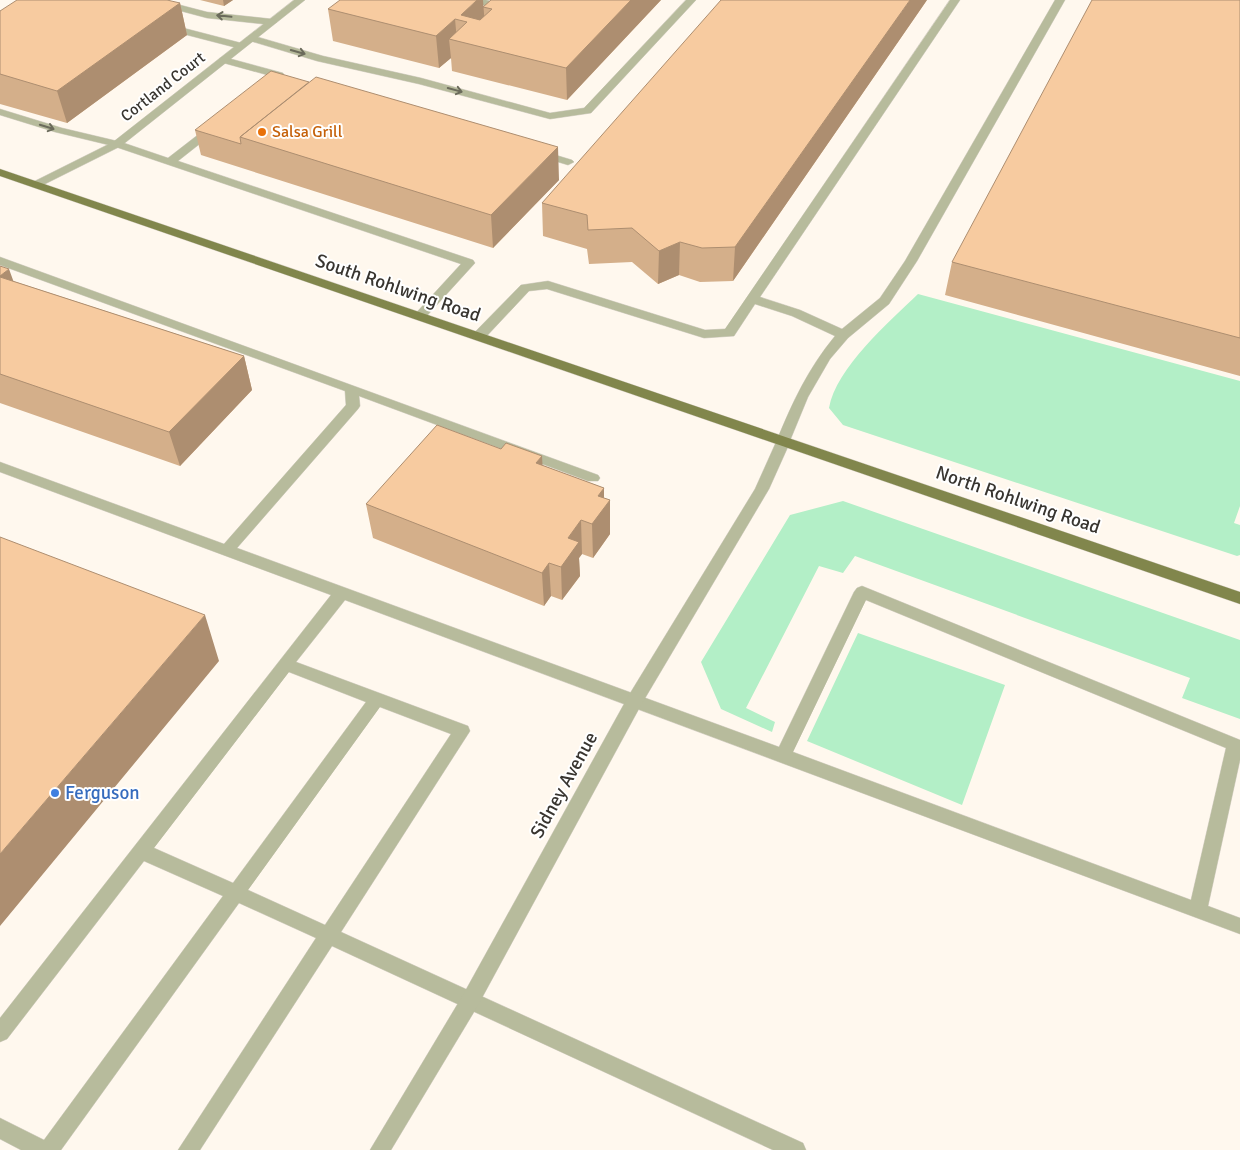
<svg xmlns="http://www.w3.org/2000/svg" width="1240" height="1150" viewBox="0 0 1240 1150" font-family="Signika,sans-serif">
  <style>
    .green { fill: #b3efc7 }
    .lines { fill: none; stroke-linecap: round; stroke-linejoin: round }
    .service-casing { stroke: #dbd5cc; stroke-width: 1 }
    .minor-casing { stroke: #dbd5cc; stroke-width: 1 }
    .primary-casing { stroke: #dbd5cc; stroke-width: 1 }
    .service { fill: #b7bb9c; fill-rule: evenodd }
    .minor { fill: #b7bb9c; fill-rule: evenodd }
    .primary { fill: #81864c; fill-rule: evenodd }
    .wall { fill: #d4af8a }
    .shaded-wall { fill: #ad8e70 }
    .building { fill: #f7cba0; stroke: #ad8e70 }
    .oneway { stroke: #6b6b5b }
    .food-dot { fill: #e8710a; stroke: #fff; stroke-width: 2 }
    .shop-dot { fill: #3f7fe0; stroke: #fff; stroke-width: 2 }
    .labels { text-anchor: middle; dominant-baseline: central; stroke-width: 4; stroke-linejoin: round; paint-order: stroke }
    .far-street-label { font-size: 16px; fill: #383530; stroke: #fff }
    .far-food-label { font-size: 16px; fill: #c56008; stroke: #fff; text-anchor: start }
    .street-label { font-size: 19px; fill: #383530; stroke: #fff }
    .shop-label { font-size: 19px; fill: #366cbe; stroke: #fff; text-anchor: start }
  </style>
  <rect width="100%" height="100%" fill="#fff8ee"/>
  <path class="green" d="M918 294 1240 381V506L1234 523 1240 525V555L1237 556 843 425 829 408C836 368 889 322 918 294Z
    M843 501 1240 640V719L1182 698 1190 678 855 556 843 573 819 566 746 708 775 722 772 732 721 709 701 662 790 515Z
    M858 633 1005 685 962 805 807 741Z"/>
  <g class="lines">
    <g class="service-casing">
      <path id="service" d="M145 0H161L207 12 272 19 277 22 272 25 207 18 147 2Z
        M468 0H486L507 5 509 7 504 10 470 2Z
        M686 0H696L591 113 550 119 419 84 317 61 247 40 246 38 251 35 323 56 421 78 550 113 584 108Z
        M950 0H960L760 297 800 310 842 329 880 298 905 261 1055 0H1065L917 261 889 304 848 338 830 359 808 397 789 443H779L777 440C793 401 808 369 835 336L792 316 755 304 734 336 704 338 547 289 529 291 484 339H474L473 336 474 333 521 285 548 281 705 330 725 329Z
        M168 24 245 44 246 46 241 49 164 29V25Z
        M224 57 283 73 284 75 275 84H267L266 82 271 76 220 62 219 60 220 58Z
        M0 109 62 128 121 142 168 158 208 127H216L217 129 216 131 178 161 473 260 475 263 424 319H416L414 316 416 313 461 264 113 146 55 132 0 115Z
        M539 150 572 160 574 162 568 165 535 155 533 153Z
        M0 257 598 475 600 478 598 481H588L359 396 360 406 358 409 237 548 779 747 854 592 857 588 862 586 1240 740V760L1208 906 1240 918V934L345 600 296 662 468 726 470 731 341 932 803 1143 806 1150H773L332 946 200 1150H178L316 938 239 903 61 1150H21L0 1139V1118L44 1140 223 896 144 861 7 1039 0 1042V1018L331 595 0 472V462L224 544 346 405 345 391 0 265ZM866 600 1226 748 1191 900 793 752ZM289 672 366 702 233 883 154 848ZM380 707 451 734 325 925 248 890Z"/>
    </g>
    <g class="minor-casing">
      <path id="minor" d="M294 0H305L121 146 41 186H33L31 184 33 182 113 142Z
        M784 435 789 437 791 440 769 489 641 705 477 1007 391 1150H370L463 995 629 695 755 489 777 440 779 437Z"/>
    </g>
    <g class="primary-casing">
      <path id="primary" d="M0 169 1240 592V604L0 176Z"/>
    </g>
    <use href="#service" class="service"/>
    <use href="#minor" class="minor"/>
    <use href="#primary" class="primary"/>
  </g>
  <path class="wall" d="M200 0H233L224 6Z
    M491 0H661L567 100 452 71 451 58 439 68 333 41 328 9 484 7Z
    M927 0 733 281 700 282 679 275 658 284 632 262 589 264 587 249 543 236 542 203Z
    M1240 0V376L945 295 952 262Z
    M180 3 187 35 67 123 0 104V11Z
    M195 130 559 180 493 248 201 155Z
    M0 266 13 281 244 356 252 390 180 466 0 403Z
    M501 449 542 456V465L604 488V498L610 500V534L593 558 582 554 579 558 580 576 562 600 551 596 544 606 373 538 366 504Z"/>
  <path class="shaded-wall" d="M223 0H233L224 6Z
    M477 0H483L485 27 467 22 461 15Z
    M631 0H661L567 100 566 68Z
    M910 0H927L733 281 735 247Z
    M180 3 187 35 67 123 57 91Z
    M455 19 457 41 449 39 451 58 439 68 436 36Z
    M558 147 559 180 493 248 491 215Z
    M680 242 679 275 658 284 659 251Z
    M9 269 21 302 0 279V276Z
    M244 356 252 390 180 466 169 432Z
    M542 456 544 490 536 463Z
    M604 488V508L610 500V534L593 558 592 524 598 496Z
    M581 520 582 554 579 558 580 576 562 600 561 567 568 538Z
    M549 563 551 596 544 606 542 573Z
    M205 615 219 661 0 926V854Z"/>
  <path class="building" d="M17 0H167L180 3 57 91 0 74V11Z
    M340 0H477L461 15 480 20 492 9 483 7 491 0H631L566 68 449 39 467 22 455 19 436 36 328 9Z
    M721 0H910L735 247 702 248 680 242 659 251 632 228 588 230 587 215 542 203Z
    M1092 0H1240V338L952 262Z
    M271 71 309 82 240 137 241 144 195 130Z
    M316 77 558 147 491 215 240 137Z
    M0 266 9 269 0 276Z
    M0 277 244 356 169 432 0 374Z
    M437 425 501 449 506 443 542 456 536 463 604 488 598 496 610 500 592 524 581 520 568 538 579 542 561 567 549 563 542 573 366 504Z
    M0 537 205 615 0 854Z"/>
  <defs><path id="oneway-shaft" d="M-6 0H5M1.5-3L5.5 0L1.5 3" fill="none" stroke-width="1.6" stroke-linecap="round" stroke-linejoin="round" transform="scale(1.25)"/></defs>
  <g class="oneway">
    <use href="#oneway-shaft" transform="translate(224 16) rotate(-174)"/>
    <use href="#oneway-shaft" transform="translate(298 52) rotate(16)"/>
    <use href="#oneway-shaft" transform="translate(455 90) rotate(15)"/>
    <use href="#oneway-shaft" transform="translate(47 127) rotate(17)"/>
  </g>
  <circle class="food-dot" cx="262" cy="132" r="5"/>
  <circle class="shop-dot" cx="55" cy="793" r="5"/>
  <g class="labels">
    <g class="far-street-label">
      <text transform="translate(163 87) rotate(-38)">Cortland Court</text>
    </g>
    <g class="far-food-label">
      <text x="272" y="132">Salsa Grill</text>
    </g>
    <g class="street-label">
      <text transform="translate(398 288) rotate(19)">South Rohlwing Road</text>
      <text transform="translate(1018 500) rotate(19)">North Rohlwing Road</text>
      <text transform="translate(564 785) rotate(-61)">Sidney Avenue</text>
    </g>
    <g class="shop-label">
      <text x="65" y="793">Ferguson</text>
    </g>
  </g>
</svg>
